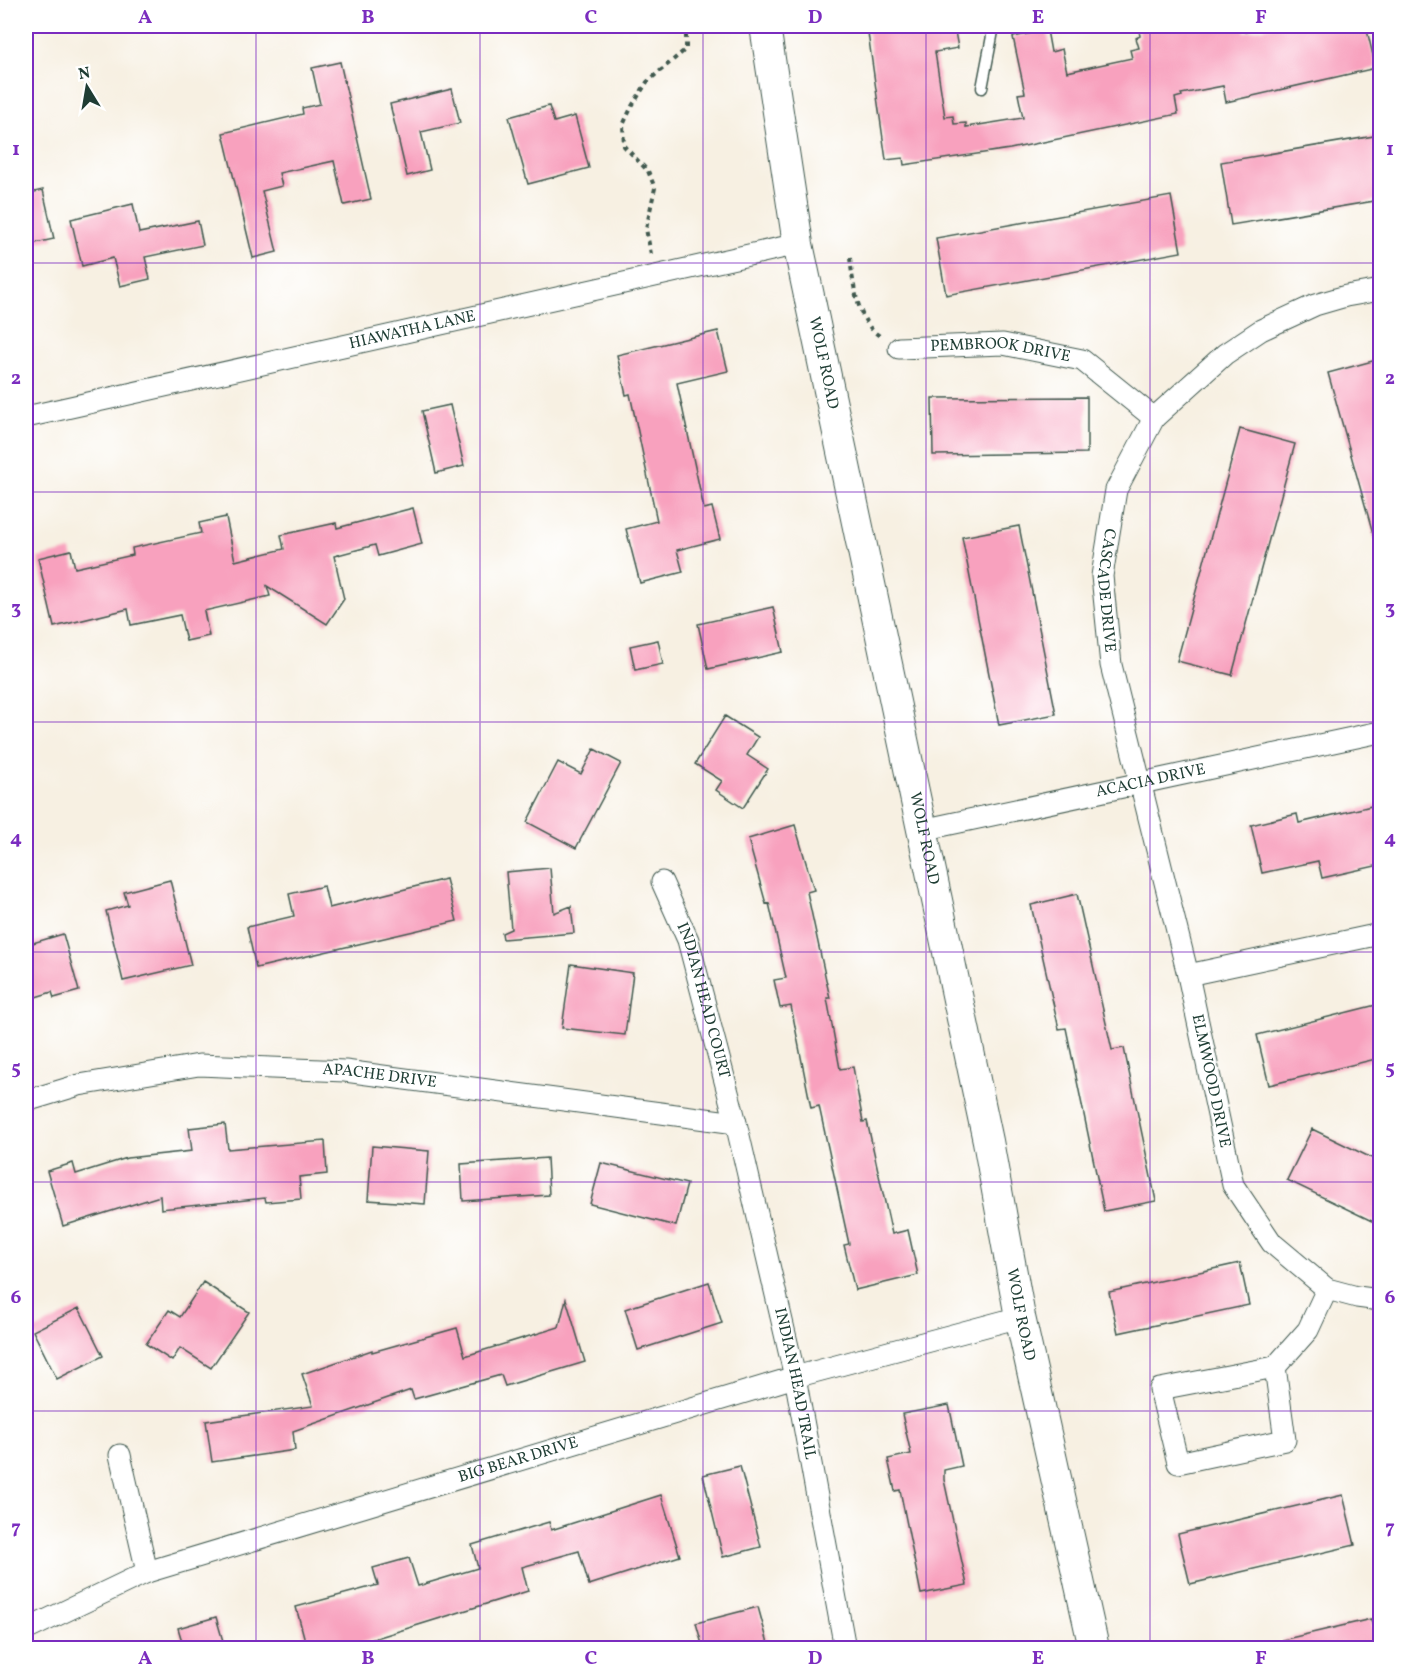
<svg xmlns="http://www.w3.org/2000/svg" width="1406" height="1674" viewBox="0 0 1406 1674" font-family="Vollkorn,serif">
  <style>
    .building { fill: #f8a1be }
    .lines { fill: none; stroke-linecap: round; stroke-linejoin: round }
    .lane-casing { stroke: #3f584e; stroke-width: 13 }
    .street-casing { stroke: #3f584e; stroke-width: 23 }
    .secondary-casing { stroke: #3f584e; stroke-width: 32 }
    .path { stroke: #3f584e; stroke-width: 4; stroke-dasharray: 4.5 4.5; stroke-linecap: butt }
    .lane { stroke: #fff; stroke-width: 10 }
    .street { stroke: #fff; stroke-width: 21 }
    .secondary { stroke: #fff; stroke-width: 30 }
    .grid { fill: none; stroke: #7b2cbf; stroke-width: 1.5; stroke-opacity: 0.55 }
    .labels { text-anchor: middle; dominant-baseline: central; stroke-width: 6; stroke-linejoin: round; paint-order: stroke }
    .street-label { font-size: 16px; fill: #1f3d34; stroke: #fff }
    .neatline { fill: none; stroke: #7b2cbf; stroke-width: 2 }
    .grid-label { font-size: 20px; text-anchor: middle; font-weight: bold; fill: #7b2cbf }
  </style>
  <rect width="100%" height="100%" fill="#fff"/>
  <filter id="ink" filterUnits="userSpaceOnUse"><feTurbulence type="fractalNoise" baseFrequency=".0167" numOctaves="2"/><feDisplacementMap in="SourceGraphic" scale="12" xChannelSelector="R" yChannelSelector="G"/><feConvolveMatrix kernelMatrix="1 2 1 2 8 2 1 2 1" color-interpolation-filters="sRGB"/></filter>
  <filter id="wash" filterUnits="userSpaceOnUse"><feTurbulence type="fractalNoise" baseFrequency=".008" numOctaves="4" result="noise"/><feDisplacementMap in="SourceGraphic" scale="24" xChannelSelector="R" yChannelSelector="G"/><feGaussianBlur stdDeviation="1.35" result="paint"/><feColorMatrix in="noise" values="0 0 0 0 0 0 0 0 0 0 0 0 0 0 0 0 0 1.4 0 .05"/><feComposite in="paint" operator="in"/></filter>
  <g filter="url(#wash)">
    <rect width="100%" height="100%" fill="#f7f0e2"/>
    <g id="blocks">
      <path class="building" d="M867 26H954L958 48 935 52 945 117 953 116 954 124 966 123V127L1023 118 1018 94 1025 93 1013 37 1047 30 1051 52 1062 49 1067 72 1132 58 1130 50 1139 48 1136 38 1140 36 1138 26H1243L1245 32 1275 26H1366L1376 68 1226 102 1223 86 1181 94 1182 96 1175 98 1178 114 1010 149 904 165 903 158 886 160Z
        M340 62 371 199 344 205 334 161 279 173 282 186 262 191 277 252 253 258 223 133 303 114 302 108 320 104 312 68Z
        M452 89 460 123 421 132 430 170 407 176 390 104Z
        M549 106 554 122 575 116 589 168 528 184 509 117Z
        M1380 135V200L1231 225 1221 162Z
        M43 190 54 239 26 245V194Z
        M1171 196 1181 252 946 295 936 238Z
        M133 204 139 233 198 221 203 245 145 257 150 279 120 286 113 258 82 266 71 219Z
        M718 331 728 371 677 383 704 509 712 507 720 539 677 550 683 572 640 583 626 529 657 521 630 394 626 395 617 355Z
        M1380 359V536L1374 537 1328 373Z
        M1087 397V453L933 455 932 398Z
        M450 405 464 466 436 473 422 411Z
        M1240 429 1295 444 1232 675 1177 661Z
        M413 508 422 544 378 556 375 545 334 556 344 599 327 624 267 586 270 596 204 611 209 636 186 641 180 615 131 625 128 609 54 627 38 558 71 550 75 568 133 555 132 548 201 533 199 523 226 517 235 561 284 549 281 535 336 523 337 528Z
        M1019 526 1056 714 999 725 962 537Z
        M773 607 783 652 708 669 698 624Z
        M658 640 663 664 635 670 630 646Z
        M725 716 758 737 747 755 768 769 743 808 716 790 722 781 695 764Z
        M594 749 621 763 576 848 527 822 558 762 581 774Z
        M1380 804V865L1322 878 1318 861 1262 873 1251 825 1297 814 1299 823Z
        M795 825 814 890 807 892 830 998H827L840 1069 853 1067 863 1122 867 1121 892 1234 908 1230 918 1275 855 1290 844 1245 849 1244 819 1106 811 1108 791 1006 780 1008 774 980 786 978 769 903 766 904 748 839Z
        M550 868 554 913 571 906 574 933 503 939 502 933 511 929 506 872Z
        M446 879 457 921 256 968 247 927 294 916 289 894 324 886 329 908Z
        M170 880 191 965 123 981 106 911 128 905 124 892Z
        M1077 894 1112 1050 1124 1048 1156 1201 1104 1211 1066 1028 1059 1029 1031 905Z
        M63 934 79 991 54 998 52 992 26 1000V945Z
        M571 964 633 973 625 1035 562 1028Z
        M1380 1004V1058L1269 1085 1257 1035Z
        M225 1124 228 1149 325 1141 327 1174 299 1177 301 1199 266 1202 265 1198 161 1209 160 1196 63 1226 47 1171 73 1163 76 1174 127 1158 192 1151 189 1128Z
        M1312 1129 1380 1162V1225L1287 1180Z
        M372 1146 429 1151 425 1204 368 1200Z
        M547 1158 549 1195 463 1201 461 1164Z
        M601 1163 687 1184 676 1226 590 1204Z
        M1240 1263 1249 1305 1118 1333 1109 1292Z
        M203 1282 249 1312 211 1368 180 1348 172 1361 146 1344 169 1310 180 1317Z
        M709 1282 722 1323 638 1350 625 1309Z
        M566 1299 585 1362 505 1386 501 1375 414 1399 411 1390 293 1431 295 1450 212 1462 206 1421 313 1406 302 1374 372 1350V1352L457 1328 465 1356 559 1327Z
        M79 1308 103 1356 57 1379 33 1331Z
        M949 1405 962 1466 944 1470V1480L967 1585 921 1594 900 1490 895 1491 888 1459 911 1454 902 1414Z
        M740 1466 761 1547 723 1557 703 1475Z
        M661 1495 680 1556 589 1585 579 1551 522 1567 528 1591 357 1644 358 1648H307L296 1607 378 1585 373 1568 409 1558 418 1586 478 1568 472 1545 549 1522 551 1530Z
        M1343 1495 1355 1545 1190 1584 1178 1534Z
        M758 1607 768 1643 746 1648H703L696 1623Z
        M216 1617 225 1648H184L178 1628Z
        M1371 1619 1378 1648H1283L1282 1640Z"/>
    </g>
  </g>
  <g filter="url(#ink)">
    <use href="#blocks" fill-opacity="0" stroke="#3f584e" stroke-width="1.5"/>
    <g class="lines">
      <g class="lane-casing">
        <path id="lane" d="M982 88 994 26"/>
      </g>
      <g class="street-casing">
        <g id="street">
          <path id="s1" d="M1380 290 1346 296 1315 305 1261 330 1225 354 1154 418 1116 490 1102 576 1111 665 1188 975 1233 1185 1272 1243 1327 1289 1357 1297 1380 1300"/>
          <path id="s2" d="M899 348 1003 344 1082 360 1154 418"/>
          <path id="s3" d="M26 417 798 244"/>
          <path id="s4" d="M922 830 1380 732"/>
          <path id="s5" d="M662 882 688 940 736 1123 795 1377 845 1648"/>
          <path d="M1188 975 1380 934"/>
          <path id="s6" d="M26 1101 79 1085 199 1065 345 1071 736 1123"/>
          <path d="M1275 1367 1285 1440 1178 1463 1160 1389Z"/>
          <path d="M1275 1367 1308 1330 1327 1289"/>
          <path d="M120 1455 147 1572"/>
          <path id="s7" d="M26 1630 147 1572 795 1377 1020 1317"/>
        </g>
      </g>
      <g class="secondary-casing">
        <g id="secondary">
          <path id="s8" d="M765 26 798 244 988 1141 1020 1317 1094 1648"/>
        </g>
      </g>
      <path class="path" d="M651 254 646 229 655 188 648 171 624 146 623 125 632 106 647 82 686 49V26
        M850 258C853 282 857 323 880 336"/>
      <use href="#lane" class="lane"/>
      <use href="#street" class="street"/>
      <use href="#secondary" class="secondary"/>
    </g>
  </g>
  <path class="grid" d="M256 26V1648M480 26V1648M703 26V1648M926 26V1648M1150 26V1648M26 263H1380M26 492H1380M26 722H1380M26 952H1380M26 1182H1380M26 1411H1380"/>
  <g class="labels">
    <g class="street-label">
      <text stroke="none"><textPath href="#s3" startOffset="396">HIAWATHA LANE</textPath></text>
      <text stroke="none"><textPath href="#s2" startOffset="102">PEMBROOK DRIVE</textPath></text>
      <text stroke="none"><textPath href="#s8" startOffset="342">WOLF ROAD</textPath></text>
      <text stroke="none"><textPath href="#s1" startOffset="448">CASCADE DRIVE</textPath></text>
      <text stroke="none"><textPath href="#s4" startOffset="234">ACACIA DRIVE</textPath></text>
      <text stroke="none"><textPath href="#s8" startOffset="828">WOLF ROAD</textPath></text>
      <text stroke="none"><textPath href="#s5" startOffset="126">INDIAN HEAD COURT</textPath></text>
      <text stroke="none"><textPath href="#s6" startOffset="358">APACHE DRIVE</textPath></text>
      <text stroke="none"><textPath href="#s1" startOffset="951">ELMWOOD DRIVE</textPath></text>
      <text stroke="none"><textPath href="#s8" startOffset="1314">WOLF ROAD</textPath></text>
      <text stroke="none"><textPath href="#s5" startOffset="520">INDIAN HEAD TRAIL</textPath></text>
      <text stroke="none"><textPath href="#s7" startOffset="522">BIG BEAR DRIVE</textPath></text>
    </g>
  </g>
  <rect width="1406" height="1674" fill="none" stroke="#fff" stroke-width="66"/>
  <g transform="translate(87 87) rotate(349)" stroke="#ffffff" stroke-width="4.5" paint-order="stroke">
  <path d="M0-4.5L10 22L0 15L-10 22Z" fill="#1f3d34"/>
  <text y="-9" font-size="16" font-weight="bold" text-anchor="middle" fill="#1f3d34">N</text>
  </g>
  <rect x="33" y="33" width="1340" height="1608" class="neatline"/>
  <g class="grid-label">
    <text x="145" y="23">A</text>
    <text x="368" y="23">B</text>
    <text x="591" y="23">C</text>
    <text x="815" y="23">D</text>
    <text x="1038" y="23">E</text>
    <text x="1261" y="23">F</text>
    <text x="16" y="155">1</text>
    <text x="1390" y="155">1</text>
    <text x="16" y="384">2</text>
    <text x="1390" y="384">2</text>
    <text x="16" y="614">3</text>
    <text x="1390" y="614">3</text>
    <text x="16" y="844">4</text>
    <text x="1390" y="844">4</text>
    <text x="16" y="1074">5</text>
    <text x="1390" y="1074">5</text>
    <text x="16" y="1303">6</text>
    <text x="1390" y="1303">6</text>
    <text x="16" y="1533">7</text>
    <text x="1390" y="1533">7</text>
    <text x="145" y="1664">A</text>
    <text x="368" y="1664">B</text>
    <text x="591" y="1664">C</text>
    <text x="815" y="1664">D</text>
    <text x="1038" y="1664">E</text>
    <text x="1261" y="1664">F</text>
  </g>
</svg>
